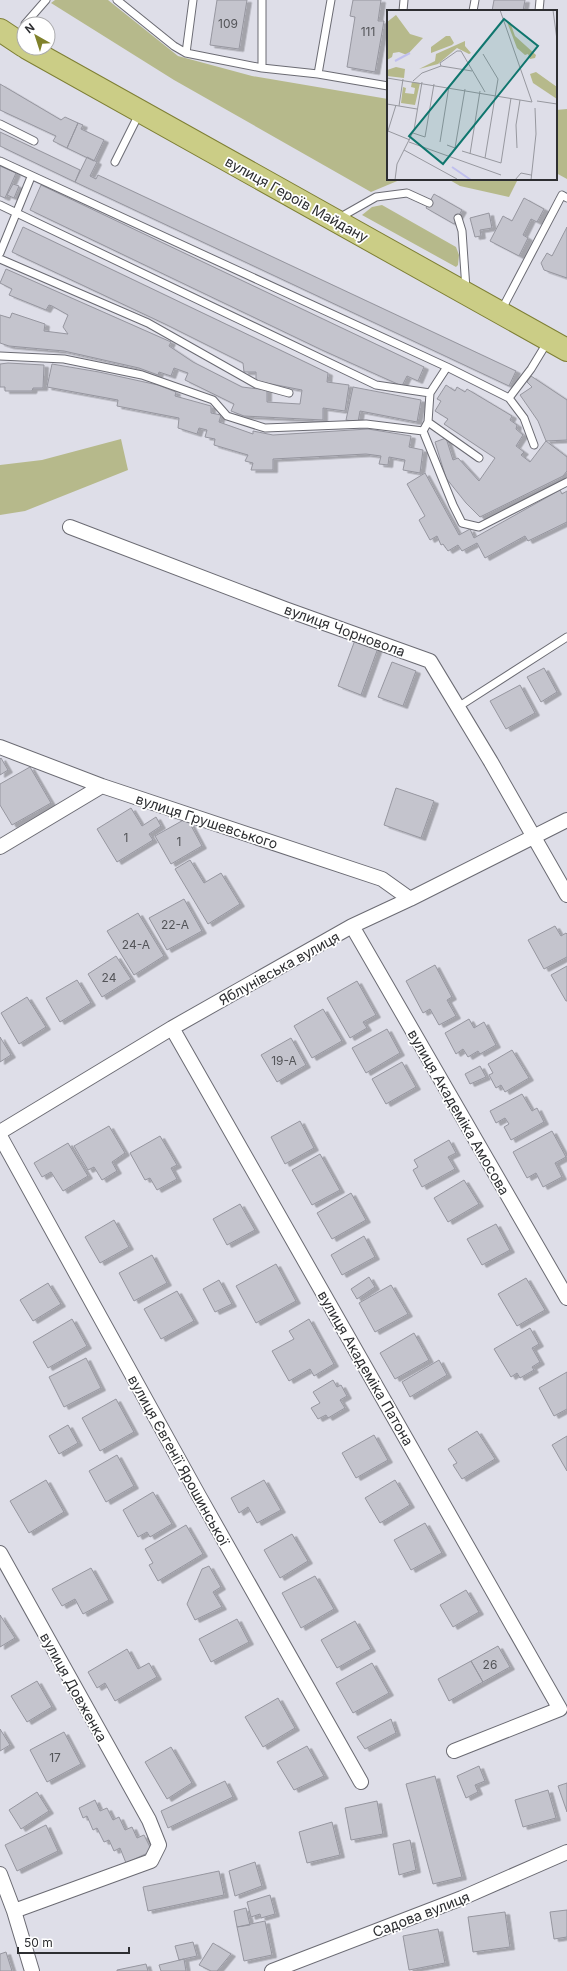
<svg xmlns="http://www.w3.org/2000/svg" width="567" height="1971" viewBox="0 0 567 1971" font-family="Inter,sans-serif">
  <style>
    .green { fill: #b6b98b }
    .building { fill: #c4c4cd; stroke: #96969f; filter: url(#shadow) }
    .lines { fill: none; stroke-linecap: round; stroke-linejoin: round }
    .service-casing { stroke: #6b6b73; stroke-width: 9 }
    .minor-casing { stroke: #6b6b73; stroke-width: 16 }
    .primary-casing { stroke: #7e7f34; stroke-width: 24 }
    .service { stroke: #fff; stroke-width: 7 }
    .minor { stroke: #fff; stroke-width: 14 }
    .primary { stroke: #cbcd86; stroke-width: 22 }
    .labels { text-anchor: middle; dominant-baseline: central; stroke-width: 3.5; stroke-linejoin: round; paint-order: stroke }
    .number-label { font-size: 12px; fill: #535458 }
    .street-label { font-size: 14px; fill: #2d2e31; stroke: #fff }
    .inset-river { fill: none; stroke: #c0bfee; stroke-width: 2 }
    .inset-road { fill: none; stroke: #97989f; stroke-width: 1 }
    .view { fill: #0f766e; fill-opacity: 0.15; stroke: #0f766e; stroke-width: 2 }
    .inset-edge { fill: none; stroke: #2d2e31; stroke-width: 2 }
  </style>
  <defs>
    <filter id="shadow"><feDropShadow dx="4.5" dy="2.5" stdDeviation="0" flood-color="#0004"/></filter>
  </defs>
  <rect width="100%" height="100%" fill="#dedee8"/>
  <path class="green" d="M55 0H108L178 56 252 76 388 99V179H402L371 192 174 80 51 3Z
    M567 109V179L556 173V110Z
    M448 179H518L509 197 460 186Z
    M382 205 456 247 459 255 458 265 456 267 362 215 372 207Z
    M121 439 128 470 25 511 0 515V465L42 460Z"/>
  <path class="building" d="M217 0H247L239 49 210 45Z
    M353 0H381L378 21H384L375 72 347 67 355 17 350 16Z
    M494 0H525L523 11H492Z
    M0 84 61 120 65 117 78 123 67 148 53 141 56 136 0 110Z
    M78 123 83 125 81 129 104 140 94 161 67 148Z
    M0 132 80 170 75 182 0 146Z
    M87 157 97 162 90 176 96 179 98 175 516 371 509 386 75 182Z
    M0 166 16 173 5 198 0 196Z
    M13 184 19 186 14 198 7 195Z
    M41 185 424 367 418 381 407 376 402 386 322 350 30 210Z
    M434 194 462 210 454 224 426 208Z
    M524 198 544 209 537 222 531 219 523 235 528 238 519 256 490 241 503 216 512 221Z
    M489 213 492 228 480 230 481 236 475 237 470 218Z
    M23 227 328 373 327 382 349 385 345 411 323 408V420L244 416 231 411 234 404 185 380 188 373 174 368 171 376 159 372 158 375 139 368 64 351 9 346 0 343V315L10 318 12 313 45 324 44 331 68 334 63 327 68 315 52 306 49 305 46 310 9 295 12 289 0 283 6 269 171 342 169 346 193 362 242 387 267 390V402L300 404 302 390 256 381V372H244L243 363 165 324 12 252Z
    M567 227V278L544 270 541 263 547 253 552 256Z
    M8 363 44 365 43 388H33L32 391H5V387H0V364Z
    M52 364 99 372 158 385 176 392 175 396 211 406V413L221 415 219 422 253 434V431L273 435 368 429 411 436 409 447 423 450 420 473 403 470 405 460 389 457 388 465 379 464 381 456 366 454 273 459V470H251L253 463 245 461 248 455 214 445 215 439 205 437 207 430 199 428 197 434 178 428 179 418 117 406 118 400 47 387Z
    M531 376 567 400V440L546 441 538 421 520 395 532 387 527 382Z
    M446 385 455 391 457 387 465 392 467 389 512 416 510 420 517 425 516 429 523 435 516 446 524 452 521 455 530 462 546 441 567 457V471L563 476 480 517 466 503 446 478 435 442 446 438 453 460 458 458 479 481 495 458 444 424 448 419 435 411 441 401 437 399Z
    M353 387 421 400 417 422 360 411 358 422 346 420Z
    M425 473 459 535 470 529 474 538 560 490 562 494 567 491V522L528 541 525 536 485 558 477 543 462 551 458 545 448 551 443 544 441 545 437 536 430 540 419 520 425 516 407 484Z
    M355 640 378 648 361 695 338 686Z
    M392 662 416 671 403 706 378 697Z
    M544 668 557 692 541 702 527 677Z
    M520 685 535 713 506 729 490 701Z
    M1 758 8 770 0 775V759Z
    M30 767 51 803 12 825 0 805V784Z
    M396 788 434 801 421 838 384 825Z
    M131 808 142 826 156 817 161 826 149 834 153 840 117 862 97 829Z
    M187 818 202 846 171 864 155 836Z
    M190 860 204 883 221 873 240 904 208 924 175 869Z
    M184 899 202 931 167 950 149 918Z
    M138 913 164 956 134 975 107 931Z
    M555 926 561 936 566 933 567 934V957L544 969 528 940Z
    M116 956 131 979 102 997 88 974Z
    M435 965 452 997 447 1000 456 1016 439 1025 430 1009 423 1013 406 981Z
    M567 966V1001H566L551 975Z
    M77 980 91 1003 60 1022 46 998Z
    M357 981 376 1015 363 1022 367 1028 350 1038 327 998Z
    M27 997 46 1027 19 1044 1 1013Z
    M323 1009 342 1041 312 1058 294 1026Z
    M469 1019 474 1028 484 1022 496 1045 480 1054 478 1051 468 1057 463 1049 456 1054 445 1033Z
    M387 1029 400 1053 366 1073 352 1048Z
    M0 1037 11 1055 0 1062Z
    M291 1038 306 1065 277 1082 261 1055Z
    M512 1050 529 1078 505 1092 501 1085 496 1088 489 1075 493 1073 488 1064Z
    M402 1062 416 1087 386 1104 372 1079Z
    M480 1066 486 1077 470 1084 465 1074Z
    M522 1094 532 1111 537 1108 544 1122 511 1140 504 1127 509 1124 505 1118 496 1123 490 1111Z
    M300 1121 314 1148 285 1164 271 1137Z
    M109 1126 125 1153 112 1162 117 1171 102 1180 94 1167 88 1170 74 1146Z
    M552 1131 566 1157 555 1163 562 1177 543 1187 536 1173 527 1178 513 1152Z
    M160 1136 177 1165 171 1168 177 1179 157 1190 150 1178 145 1180 130 1153Z
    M449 1140 456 1153 448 1157 455 1169 422 1187 413 1170 418 1167 414 1160Z
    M68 1143 88 1176 63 1191 51 1172 42 1177 34 1163Z
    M320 1154 340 1190 312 1205 292 1170Z
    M464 1180 479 1204 448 1222 434 1198Z
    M351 1193 366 1220 332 1239 317 1213Z
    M240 1204 255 1230 227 1245 213 1219Z
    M114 1220 129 1247 100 1263 85 1237Z
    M496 1224 510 1250 482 1265 467 1239Z
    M364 1236 375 1257 342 1275 331 1255Z
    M152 1255 167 1283 134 1301 119 1273Z
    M276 1264 296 1301 256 1323 236 1286Z
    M369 1277 375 1287 357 1299 351 1289Z
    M526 1278 545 1310 517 1326 498 1294Z
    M219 1280 232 1304 215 1312 203 1289Z
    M48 1283 61 1304 33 1321 20 1300Z
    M391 1285 408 1314 375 1332 359 1303Z
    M177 1291 194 1321 161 1339 144 1309Z
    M72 1319 87 1346 48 1368 33 1342Z
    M309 1319 334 1364 314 1376 310 1369 289 1381 272 1351 294 1339 289 1331Z
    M530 1328 539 1344 532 1348 540 1362 532 1367 534 1370 520 1378 517 1373 511 1377 494 1349Z
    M414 1333 429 1360 395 1379 380 1353Z
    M86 1358 101 1388 64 1407 49 1377Z
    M439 1360 447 1375 410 1397 402 1382Z
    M567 1372V1409L554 1416 539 1388Z
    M333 1380 337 1387 341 1385 347 1396 340 1400 345 1408 328 1418 326 1415 318 1419 311 1408 320 1403 313 1392Z
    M116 1399 134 1432 100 1451 82 1418Z
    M68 1425 78 1443 59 1454 49 1436Z
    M477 1431 495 1459 462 1479 453 1465 457 1463 448 1449Z
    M374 1435 388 1460 356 1478 342 1453Z
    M567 1436V1471L552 1445Z
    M117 1455 134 1486 106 1502 89 1471Z
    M46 1480 64 1512 29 1533 10 1501Z
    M264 1480 281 1510 257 1523 248 1507 239 1513 231 1498Z
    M395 1480 410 1505 380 1523 365 1498Z
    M153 1492 172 1524 150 1537 147 1532 138 1537 123 1510Z
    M425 1523 442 1553 411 1570 394 1540Z
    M186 1525 203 1554 158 1581 149 1565 153 1563 145 1549Z
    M292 1534 308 1561 280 1578 264 1550Z
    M209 1566 221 1587 213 1592 222 1607 195 1620 187 1604 202 1569Z
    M91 1568 109 1600 83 1614 75 1599 62 1606 52 1589Z
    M315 1576 334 1609 301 1628 282 1593Z
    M466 1590 479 1612 453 1627 440 1605Z
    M0 1615 15 1638 0 1647Z
    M237 1619 249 1642 211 1662 199 1639Z
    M355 1621 371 1649 337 1668 321 1640Z
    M498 1646 510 1667 483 1682 471 1661Z
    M127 1649 138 1669 149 1663 157 1677 115 1701 105 1683 97 1688 88 1672Z
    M471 1661 483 1682 449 1701 438 1679Z
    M372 1663 389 1693 353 1713 336 1683Z
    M37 1681 52 1707 27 1722 11 1696Z
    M278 1698 295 1728 263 1747 245 1717Z
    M391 1719 396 1733 365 1749 357 1737Z
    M0 1729 10 1745 0 1751Z
    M64 1732 81 1764 47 1782 30 1750Z
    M307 1746 324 1776 294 1790 277 1762Z
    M171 1747 192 1783 167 1799 145 1762Z
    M479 1766 485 1781 475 1785 478 1792 466 1798 457 1776Z
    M435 1776 462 1877 433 1884 406 1784Z
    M225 1781 233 1797 168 1828 161 1811Z
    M567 1783V1812L558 1786Z
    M548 1790 556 1818 523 1827 515 1800Z
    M37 1792 49 1811 21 1829 9 1810Z
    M95 1800 100 1811 107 1808 113 1820 119 1817 125 1830 132 1827 137 1838 144 1835 152 1851 126 1863 120 1848 114 1851 109 1840 104 1842 97 1828 93 1830 87 1816 83 1818 79 1808Z
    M377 1801 383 1834 351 1840 345 1808Z
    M332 1822 340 1855 307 1863 299 1832Z
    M46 1825 58 1851 17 1871 5 1845Z
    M410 1840 416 1870 399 1875 393 1844Z
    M255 1862 262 1886 235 1896 229 1871Z
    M219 1871 224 1895 148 1911 143 1887Z
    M270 1895 275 1914 261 1918 260 1914 251 1917 247 1902Z
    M246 1908 250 1925 237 1927 234 1911Z
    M567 1910V1937L554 1939 550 1912Z
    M505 1912 510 1947 473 1952 468 1917Z
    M265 1921 272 1955 244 1961 237 1927Z
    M438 1929 445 1963 409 1970 403 1936Z
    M193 1942 197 1956 179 1960 175 1946Z
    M213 1943 231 1954 217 1971H211L199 1965Z
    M6 1952 12 1971H0V1954Z
    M184 1959 186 1971H161L159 1965Z
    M146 1964 148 1971H117V1970Z"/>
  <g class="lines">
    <g class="service-casing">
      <path id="service" d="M117 0 174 46 186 53
        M193 0 186 53 262 68 318 74 388 86
        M403 11 404 0
        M473 11 475 0
        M539 11 540 0
        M25 24 46 0
        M262 68V0
        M318 74 331 0
        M0 124 34 141
        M0 161 447 367 509 398 524 418 534 445
        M115 162 139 114
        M0 205 376 385 430 393
        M339 218 376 197 407 193 429 203
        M458 218 462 231 466 289
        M0 253 31 177
        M0 259 148 323 256 384 289 393
        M501 311 562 195 567 198
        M0 356 64 359 142 375 213 400 227 416 265 428 366 424 423 431 428 422 430 393 447 367
        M509 398 531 369 548 341
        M428 422 479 458
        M423 431 453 505 462 523 479 527 567 482
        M458 707 567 637"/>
    </g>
    <g class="minor-casing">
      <path id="minor" d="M70 527 285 609 430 661 491 762 567 895
        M0 747 102 786 382 879 410 899
        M0 847 102 786
        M352 926 567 1298
        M172 1028 560 1709 454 1751
        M0 1132 172 1028 352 926 410 899 567 820
        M0 1136 199 1496 361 1782
        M0 1553 149 1820 159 1845 151 1861 14 1911
        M0 1874 14 1911 32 1971
        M272 1971 462 1898 567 1852"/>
    </g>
    <g class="primary-casing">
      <path id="primary" d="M0 30 24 46
        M27 48 567 350"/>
    </g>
    <use href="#service" class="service"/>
    <use href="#minor" class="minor"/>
    <use href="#primary" class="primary"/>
  </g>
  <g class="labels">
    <g class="number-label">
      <text x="228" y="23">109</text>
      <text x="368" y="31">111</text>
      <text x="126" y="837">1</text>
      <text x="179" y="841">1</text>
      <text x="175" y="924">22-А</text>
      <text x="136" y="944">24-А</text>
      <text x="109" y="977">24</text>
      <text x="284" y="1060">19-А</text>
      <text x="490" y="1664">26</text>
      <text x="55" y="1757">17</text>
    </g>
    <g class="street-label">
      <text transform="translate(297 199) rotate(29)">вулиця Героїв Майдану</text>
      <text transform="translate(345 630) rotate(20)">вулиця Чорновола</text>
      <text transform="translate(207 821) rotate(18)">вулиця Грушевського</text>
      <text transform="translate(279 968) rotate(-29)">Яблунівська вулиця</text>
      <text transform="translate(459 1112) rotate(60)">вулиця Академіка Амосова</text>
      <text transform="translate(366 1368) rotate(60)">вулиця Академіка Патона</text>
      <text transform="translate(179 1460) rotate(61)">вулиця Євгенії Ярошинської</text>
      <text transform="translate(74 1687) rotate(61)">вулиця Довженка</text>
      <text transform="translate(421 1914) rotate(-21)">Садова вулиця</text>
    </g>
  </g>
  <g transform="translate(387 10)">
    <rect width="170" height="170" fill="#dedee8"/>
    <path d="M9 5 23 24 36 28 20 45 12 42 6 43 5 47 0 50V12ZM120 12H123L128 26 149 45 148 48 143 49 141 44 138 45 130 38ZM59 26H63L67 33 65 35 44 43V37ZM78 31V36L84 43 82 44 70 38 51 54 32 59 48 51 49 44ZM9 57 18 59 17 68 0 66V60ZM149 62 170 77V89L146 73 143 64ZM25 72 33 73 28 95 14 93 16 77 19 78 18 83 27 84 28 78 24 77Z" fill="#b6b98b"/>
    <path class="inset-river" d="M8 51 23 43M65 157 84 170"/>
    <path class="inset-road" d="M113 0 145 92M166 0 170 30M85 61 54 56 53 53 70 41H74L98 82M0 68 145 92M26 71 35 63 54 56M150 91 170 94M0 94 30 99M12 96 16 69M1 121 23 130M26 123 38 127 47 74M0 124 9 95M22 132 114 165M53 132 62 76M60 135 68 138 78 79M130 138 129 115 133 90M17 140 70 169M75 141 98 148 111 69 96 44M83 144 93 81M98 148 114 153 124 88M8 170 10 154 27 120 35 72M128 170 134 163 144 165M144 170 149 124 148 98"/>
    <path class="view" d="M117 9 151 36 56 154 22 126Z"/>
    <rect width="170" height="170" class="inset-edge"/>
  </g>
  <g transform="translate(36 36) rotate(321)"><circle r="19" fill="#ffffff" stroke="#ababad"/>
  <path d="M0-3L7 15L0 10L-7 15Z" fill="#80822b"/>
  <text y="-6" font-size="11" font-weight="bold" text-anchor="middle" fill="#2d2e31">N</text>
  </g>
  <path d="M18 1947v6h111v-6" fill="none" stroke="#2d2e31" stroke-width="2"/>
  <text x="24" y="1947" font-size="12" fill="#2d2e31" stroke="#ffffff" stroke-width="3" paint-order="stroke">50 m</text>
</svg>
